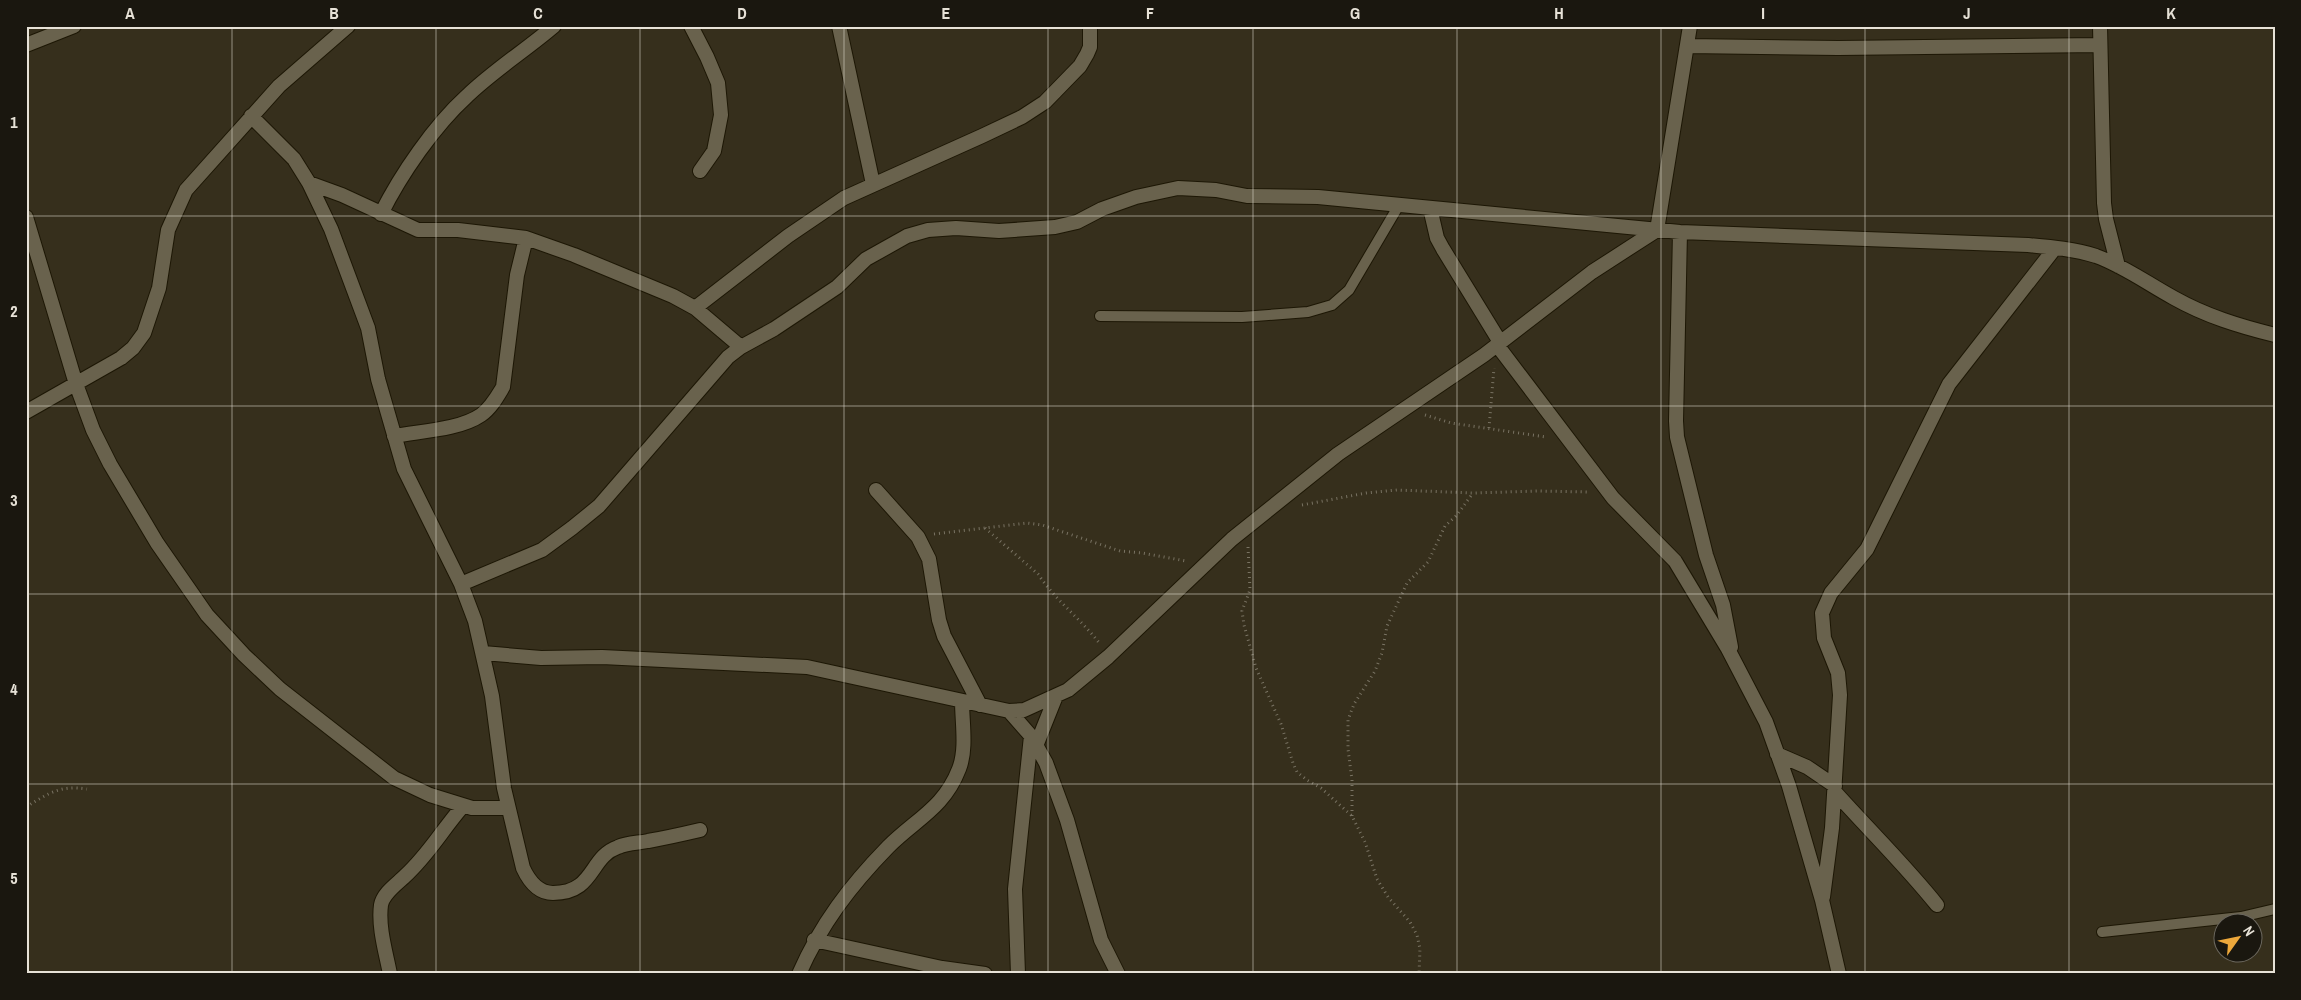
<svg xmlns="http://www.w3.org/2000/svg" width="2301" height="1000" viewBox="0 0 2301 1000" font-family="'Archivo Narrow',sans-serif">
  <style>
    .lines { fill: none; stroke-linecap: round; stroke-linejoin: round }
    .service-casing { stroke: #1d1705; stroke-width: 12 }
    .minor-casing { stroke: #1d1705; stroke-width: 16 }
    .path { stroke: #797363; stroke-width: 3; stroke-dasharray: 1 4; stroke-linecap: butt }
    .service { stroke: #69624d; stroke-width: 10 }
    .minor { stroke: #69624d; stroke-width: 14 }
    .grid { fill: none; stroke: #e7e2d7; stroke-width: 1; stroke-opacity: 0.55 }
    .neatline { fill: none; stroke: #e7e2d7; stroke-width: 2 }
    .grid-label { font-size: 16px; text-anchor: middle; font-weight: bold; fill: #e7e2d7 }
  </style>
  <rect width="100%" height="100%" fill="#362f1c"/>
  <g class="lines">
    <g class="service-casing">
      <path id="service" d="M1100 316 1242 317 1308 312 1332 305 1349 290 1399 205
        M2102 932 2241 917 2275 909"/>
    </g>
    <g class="minor-casing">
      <path id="minor" d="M691 26 707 57 718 83 721 115 714 151 700 171
        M839 26 873 184
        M2100 26 2104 203 2106 219 2118 266
        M26 45 74 26
        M1687 46 1838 48 2100 45
        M251 116 294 159 309 183 331 229 368 328 378 379 404 469 461 584 475 621 492 696 504 788 523 868C529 881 538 893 553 893 595 893 589 857 618 847 627 843 638 843 648 841 665 838 683 834 700 830
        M309 183 342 195 418 230H458L526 238 574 255 673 296 695 308 741 347
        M1430 208 1437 238 1443 249 1500 342
        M381 214C401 174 434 126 467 96 494 70 526 50 554 26
        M26 217 76 384 93 430 110 464 157 543 207 615 244 655 280 689 394 778 430 795 472 808H508
        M1680 232 1676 421 1677 437 1706 555 1723 605 1731 647
        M695 308 788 236 844 198 982 136 1022 117 1045 102 1080 66 1087 54 1090 47V26
        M1497 345 1613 498 1675 561 1728 649 1766 722 1789 786 1822 900 1839 974
        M26 412 121 358 133 348 144 333 159 288 168 230 186 190 279 86 348 26
        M394 436C420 431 459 430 481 415 491 408 497 397 503 387L517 275 526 238
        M876 490 918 537 929 559 939 620 944 636 980 705
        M461 584 542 550 572 528 599 506 728 357 741 347 774 329 837 287 866 259 907 236 928 230 956 228 999 231 1055 227 1077 222 1102 209 1136 197 1178 188 1216 190 1247 196 1318 197 1680 232 2028 245C2050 247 2074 249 2096 256 2124 266 2148 284 2174 298 2206 316 2239 326 2275 335
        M483 653 541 658 602 657 807 667 1009 711 1024 710 1068 690 1108 657 1232 539 1338 454 1484 355 1592 272 1657 230 1690 26
        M1009 711 1031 736 1046 763 1067 820 1101 940 1118 974
        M1036 746 1056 696
        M1777 754 1807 767 1835 786
        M1835 792C1869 830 1905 865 1937 905
        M1823 897 1832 828 1840 695 1838 673 1824 638 1822 613 1831 593 1867 549 1949 384 2055 248
        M814 940 942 968 985 974
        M390 974C386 953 378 927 381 905 383 893 397 884 405 876 429 854 442 830 463 806
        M799 974C821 924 850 886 888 847 916 819 944 808 959 769 967 749 962 722 962 701
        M1018 974 1015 889 1031 736"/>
    </g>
    <path class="path" d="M1425 415 1451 423 1546 437
      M1489 428 1494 368
      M1302 505 1366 493 1397 490 1473 493 1539 491 1589 492
      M985 528 1038 574C1055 600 1081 619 1100 644
      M934 534 1027 523 1042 525 1120 551 1142 553 1186 561
      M1248 547 1250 590 1242 611 1244 625 1256 668 1281 724 1293 763 1297 772 1307 780 1321 788 1352 816 1365 842 1377 879 1388 897 1410 922 1417 935 1420 949 1419 974
      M26 807C49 793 60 785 87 789
      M1352 816V780L1348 749V720L1354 704 1375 671 1382 653 1387 626 1407 583 1428 562 1445 526 1457 515 1473 493"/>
    <use href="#service" class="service"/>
    <use href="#minor" class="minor"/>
  </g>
  <path class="grid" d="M232 26V974M436 26V974M640 26V974M844 26V974M1048 26V974M1253 26V974M1457 26V974M1661 26V974M1865 26V974M2069 26V974M26 216H2275M26 406H2275M26 594H2275M26 784H2275"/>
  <rect width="2301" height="1000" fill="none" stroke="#1a170f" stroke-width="55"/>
  <g transform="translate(2238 938) rotate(57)"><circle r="24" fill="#1a170f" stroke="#6c685f"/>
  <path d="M0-4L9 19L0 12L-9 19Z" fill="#eda83b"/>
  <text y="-8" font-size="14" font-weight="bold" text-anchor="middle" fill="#e7e2d7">N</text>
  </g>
  <rect x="28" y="28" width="2246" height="944" class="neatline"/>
  <g class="grid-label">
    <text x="130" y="19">A</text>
    <text x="334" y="19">B</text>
    <text x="538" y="19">C</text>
    <text x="742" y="19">D</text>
    <text x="946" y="19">E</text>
    <text x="1150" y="19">F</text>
    <text x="1355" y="19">G</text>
    <text x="1559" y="19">H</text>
    <text x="1763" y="19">I</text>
    <text x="1967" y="19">J</text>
    <text x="2171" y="19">K</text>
    <text x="14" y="128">1</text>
    <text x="14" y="317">2</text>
    <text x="14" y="506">3</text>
    <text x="14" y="695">4</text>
    <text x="14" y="884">5</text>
  </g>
</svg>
